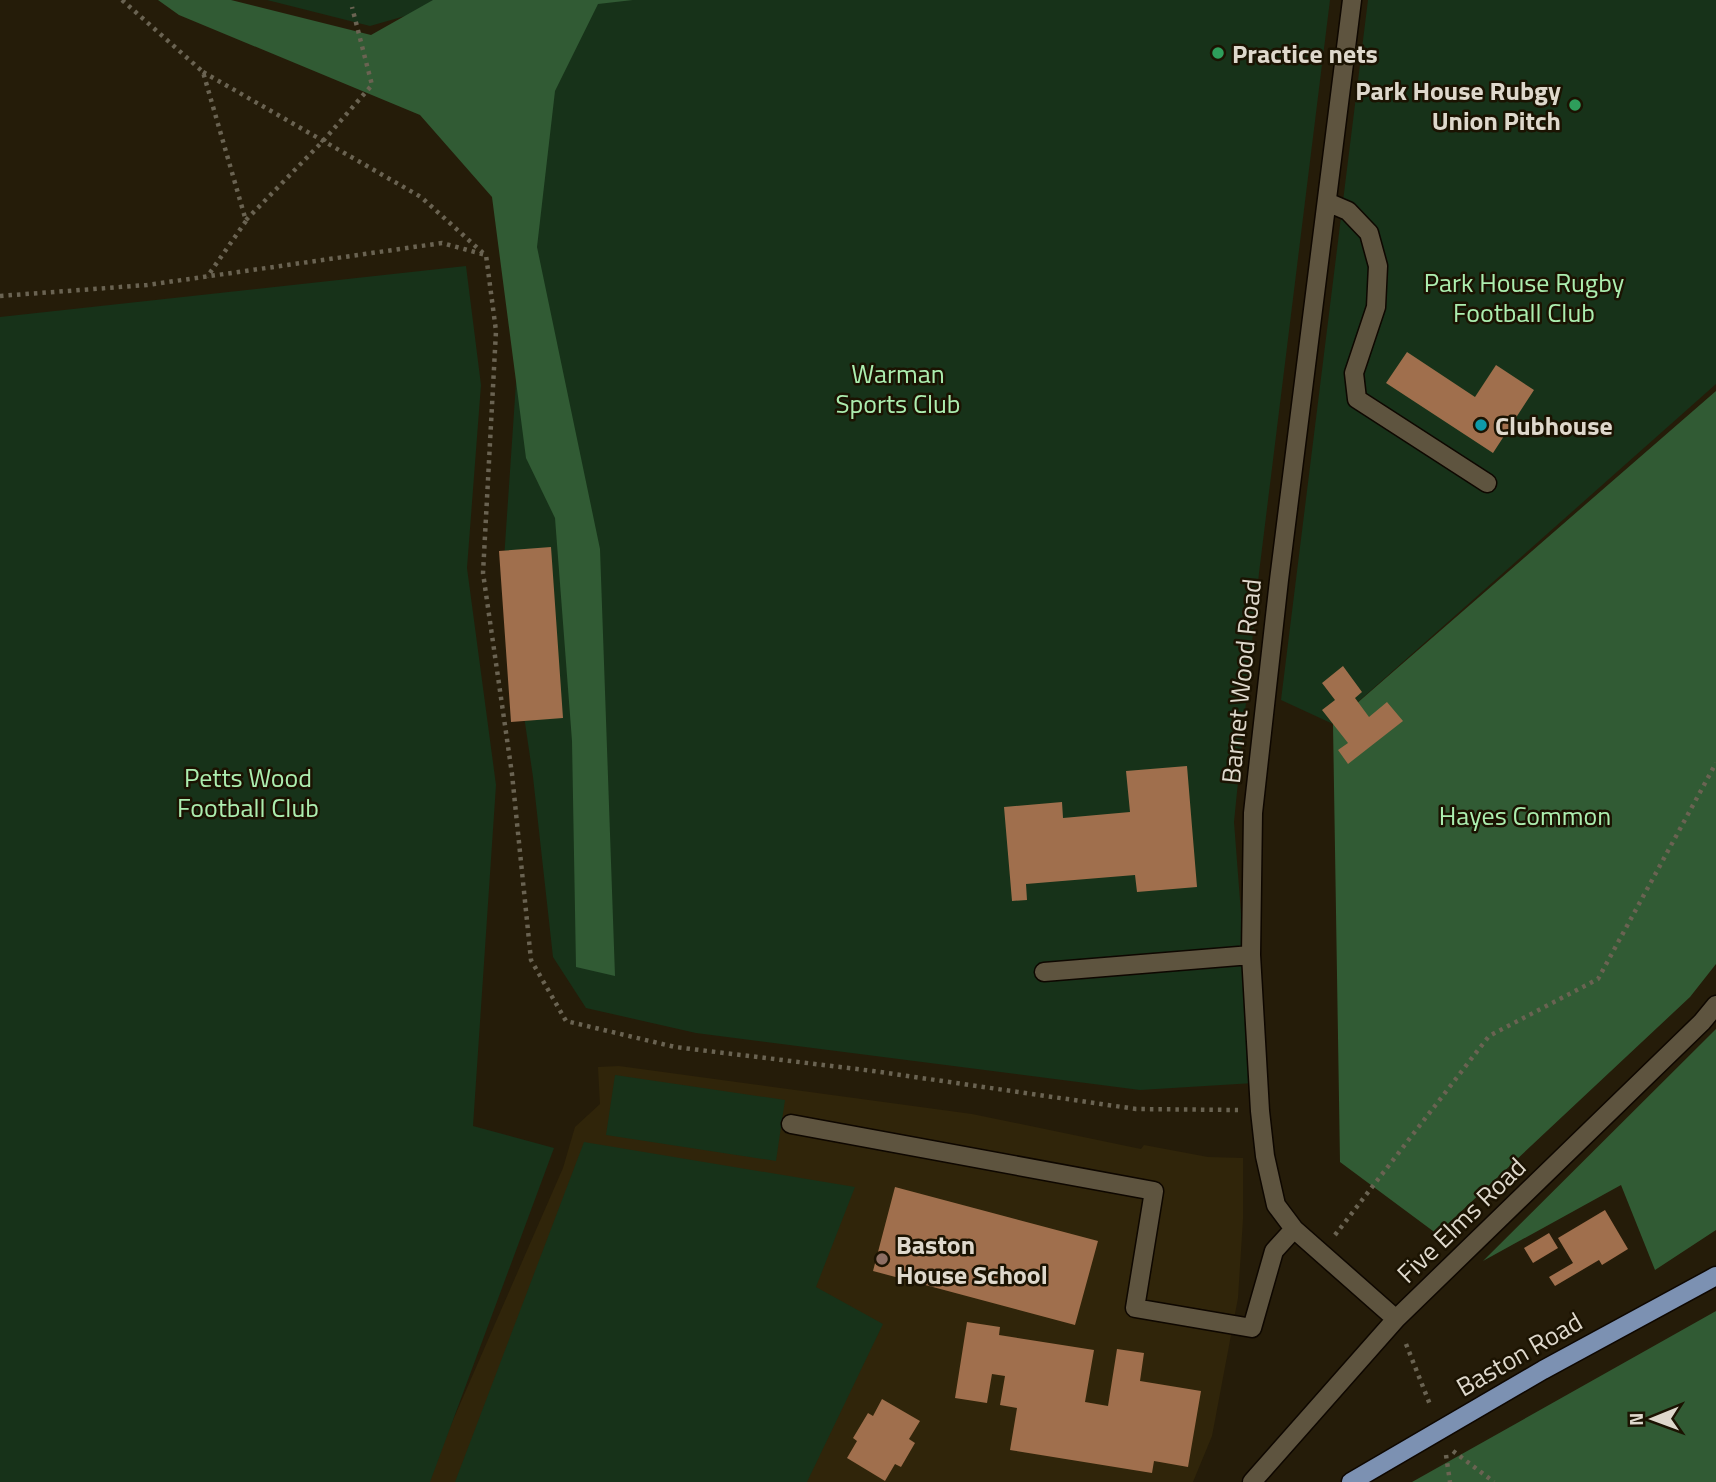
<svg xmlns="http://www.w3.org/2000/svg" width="1716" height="1482" viewBox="0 0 1716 1482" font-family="'Titillium Web',sans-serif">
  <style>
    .built { fill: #30250a }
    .green { fill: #173219 }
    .forest { fill: #315b34 }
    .building { fill: #a06f4d }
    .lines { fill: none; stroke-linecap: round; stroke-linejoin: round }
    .minor-casing { stroke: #0e0700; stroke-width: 21 }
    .major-casing { stroke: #0e0700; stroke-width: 21 }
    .path { stroke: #6a6352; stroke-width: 4.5; stroke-dasharray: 3.5 5; stroke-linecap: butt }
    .minor { stroke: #5e543f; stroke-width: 18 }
    .major { stroke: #7c91b2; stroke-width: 18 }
    .leisure-dot { fill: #2e9e5b; stroke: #1b1302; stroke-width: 2.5 }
    .culture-dot { fill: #0f9aa8; stroke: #1b1302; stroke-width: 2.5 }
    .education-dot { fill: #8d6e63; stroke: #1b1302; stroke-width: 2.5 }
    .labels { text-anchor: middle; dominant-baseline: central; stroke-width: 5; stroke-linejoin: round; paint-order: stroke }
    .poi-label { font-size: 26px; font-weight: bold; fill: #ded8cc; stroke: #1b1302; text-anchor: start }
    .park-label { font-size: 26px; fill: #aceeaf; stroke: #1b1302 }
    .street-label { font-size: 26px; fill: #ded8cc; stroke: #1b1302 }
  </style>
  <rect width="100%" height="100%" fill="#251c09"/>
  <path class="built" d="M619 1066 972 1114 1141 1149 1144 1145 1208 1157 1243 1158V1219L1238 1298 1212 1436 1193 1482H426L563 1168 575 1127 600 1104 598 1067Z"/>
  <path class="green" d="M267 0H461L370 26Z
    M491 0H1330L1259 573 1234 822 1254 1083 1140 1090 696 1033 586 1008 553 957 533 777 503 574 520 324Z
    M1368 0H1716V384L1333 724 1281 700Z
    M466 266 481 385 467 568 496 785 473 1126 554 1148 430 1482H0V317Z
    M615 1075 785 1100 776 1161 606 1135Z
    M584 1142 855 1187 816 1287 883 1324 807 1482H455Z"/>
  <path class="forest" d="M158 0H231L371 35 433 0H633L598 4 555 91 537 247 600 549 615 976 576 967 572 741 555 518 526 458 492 197 420 115 179 15Z
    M1716 391V964L1690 997 1437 1234 1340 1162 1333 724Z
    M1716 1029V1230L1655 1270 1621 1185 1483 1261Z
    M1716 1311V1482H1412Z"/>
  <path class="building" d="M1407 352 1475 397 1496 365 1534 390 1493 453 1386 383Z
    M551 547 563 718 511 722 499 551Z
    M1343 666 1362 692 1355 698 1369 717 1387 702 1403 721 1348 764 1338 750 1348 743 1322 710 1335 700 1322 683Z
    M1187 766 1197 887 1137 892 1135 875 1026 884 1027 900 1012 901 1004 807 1062 802 1063 818 1130 812 1126 771Z
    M895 1187 1098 1241 1075 1325 873 1271Z
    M1605 1210 1628 1249 1602 1265 1599 1260 1555 1286 1549 1277 1573 1263 1558 1238Z
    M1549 1233 1558 1248 1533 1263 1524 1248Z
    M967 1322 1000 1327 999 1335 1094 1350 1085 1402 1108 1406 1117 1349 1144 1353 1140 1381 1201 1391 1188 1467 1154 1461 1152 1473 1010 1450 1017 1408 1000 1405 1005 1376 992 1374 987 1403 955 1398Z
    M882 1399 920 1421 909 1439 915 1443 901 1467 895 1464 885 1481 847 1458 857 1441 853 1438 868 1413 873 1416Z"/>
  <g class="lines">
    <g class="minor-casing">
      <path id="minor" d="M1352 0 1279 580 1253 813 1251 955 1260 1111 1265 1156 1276 1205 1294 1229 1396 1319
        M1327 202 1348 211 1369 233 1378 266 1376 307 1354 373 1357 399 1487 483
        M1044 972 1251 955
        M791 1124 1154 1191 1135 1308 1252 1328 1274 1251 1294 1229
        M1252 1482 1396 1319 1702 1022 1716 1005"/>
    </g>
    <g class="major-casing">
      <path id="major" d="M1351 1482 1543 1370 1716 1276"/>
    </g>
    <path class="path" d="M122 0 203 72 246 221 207 277
      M203 72 421 197 483 253
      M246 220 323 141 372 85 352 7
      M0 296 147 285 442 243 486 255 496 331 483 573 512 774 531 960 566 1021 675 1047 873 1071 1136 1109 1238 1110
      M1335 1235 1489 1036 1598 979 1716 763
      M1406 1344 1431 1407
      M1453 1451 1494 1482
      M1446 1455 1450 1482"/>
    <use href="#minor" class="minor"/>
    <use href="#major" class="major"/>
  </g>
  <g class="leisure-dot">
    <circle cx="1218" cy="53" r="7"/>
    <circle cx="1575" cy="105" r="7"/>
  </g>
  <circle class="culture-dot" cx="1481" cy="425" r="7"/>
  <circle class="education-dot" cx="882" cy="1259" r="7"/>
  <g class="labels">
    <g class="poi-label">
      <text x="1232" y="53">Practice nets</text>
      <text x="1561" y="90" text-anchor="end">Park House Rubgy<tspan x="1561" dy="30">Union Pitch</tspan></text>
      <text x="1495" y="425">Clubhouse</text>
      <text x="896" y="1244">Baston<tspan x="896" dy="30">House School</tspan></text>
    </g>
    <g class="park-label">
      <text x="1524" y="282">Park House Rugby<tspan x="1524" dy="30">Football Club</tspan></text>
      <text x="898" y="373">Warman<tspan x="898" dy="30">Sports Club</tspan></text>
      <text x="248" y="777">Petts Wood<tspan x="248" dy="30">Football Club</tspan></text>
      <text x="1525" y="815">Hayes Common</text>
    </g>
    <g class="street-label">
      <text transform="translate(1241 681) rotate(-84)">Barnet Wood Road</text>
      <text transform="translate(1461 1220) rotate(-44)">Five Elms Road</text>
      <text transform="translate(1519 1354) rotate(-30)">Baston Road</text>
    </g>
  </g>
  <g transform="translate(1653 1419) rotate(269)" stroke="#1b1302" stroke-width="5" paint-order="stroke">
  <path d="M0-5L12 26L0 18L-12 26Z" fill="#ded8cc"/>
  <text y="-10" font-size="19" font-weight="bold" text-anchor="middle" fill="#ded8cc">N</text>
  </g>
</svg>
